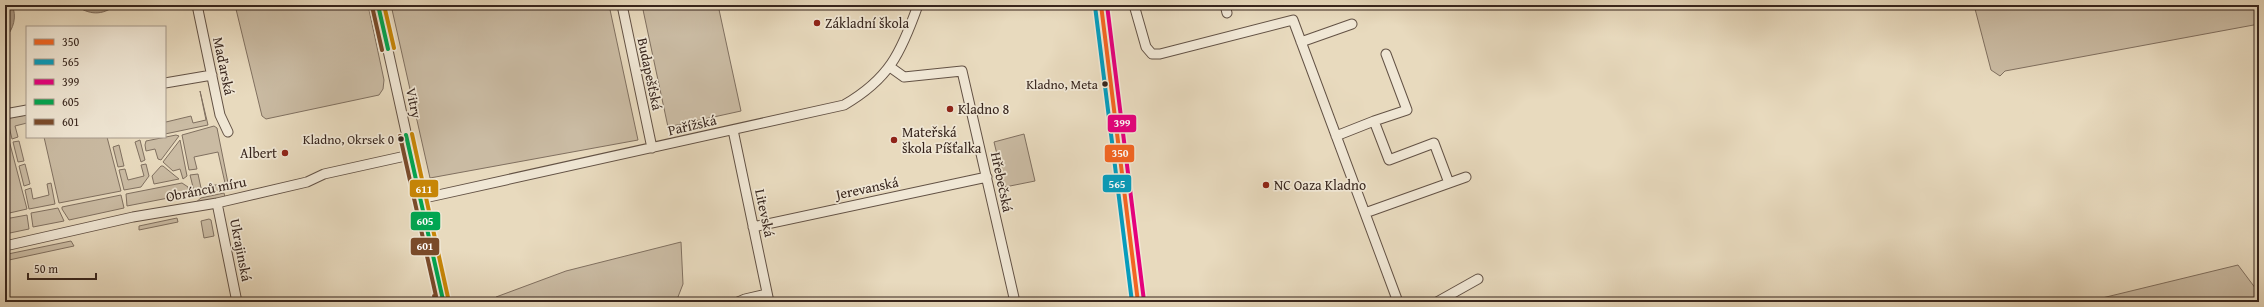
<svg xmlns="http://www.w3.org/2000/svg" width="2264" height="307" viewBox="0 0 2264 307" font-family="'Gentium Book Plus',serif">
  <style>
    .green { fill: #cabba3; stroke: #807060 }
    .water { fill: #ac9c87; stroke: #7d6c5d }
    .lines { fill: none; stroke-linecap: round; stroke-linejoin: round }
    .minor-casing { stroke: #635245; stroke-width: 11 }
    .minor { stroke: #f0e7d5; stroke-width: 9 }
    .bus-1-casing { stroke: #f0e7d5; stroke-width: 7 }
    .bus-2-casing { stroke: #f0e7d5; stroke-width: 7 }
    .bus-3-casing { stroke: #f0e7d5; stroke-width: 7 }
    .bus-4-casing { stroke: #f0e7d5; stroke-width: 7 }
    .bus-5-casing { stroke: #f0e7d5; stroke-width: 7 }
    .bus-6-casing { stroke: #f0e7d5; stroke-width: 7 }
    .bus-1 { stroke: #f26522; stroke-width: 4 }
    .bus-2 { stroke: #069cbc; stroke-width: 4 }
    .bus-3 { stroke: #e5007d; stroke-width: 4 }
    .bus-4 { stroke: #00a651; stroke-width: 4 }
    .bus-5 { stroke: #7a4b2a; stroke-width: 4 }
    .bus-6 { stroke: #c78607; stroke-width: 4 }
    .poi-dot { fill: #8f2418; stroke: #f0e7d5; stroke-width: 1.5 }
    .bus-dot { fill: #37251d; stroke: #f0e7d5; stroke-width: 1.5 }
    .labels { text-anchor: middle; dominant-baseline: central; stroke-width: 3.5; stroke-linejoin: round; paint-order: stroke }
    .bus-label { font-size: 13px; fill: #37251d; stroke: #f0e7d5; text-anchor: end }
    .poi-label { font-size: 14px; fill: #37251d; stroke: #f0e7d5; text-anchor: start }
    .street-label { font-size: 14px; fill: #37251d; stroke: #f0e7d5 }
    .line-badge { stroke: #f0e7d5; stroke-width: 1.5 }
    .badge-label { font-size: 11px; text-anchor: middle; font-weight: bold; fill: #fff }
  </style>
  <rect width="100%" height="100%" fill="#e8dabe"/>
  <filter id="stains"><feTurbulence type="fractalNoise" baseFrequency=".005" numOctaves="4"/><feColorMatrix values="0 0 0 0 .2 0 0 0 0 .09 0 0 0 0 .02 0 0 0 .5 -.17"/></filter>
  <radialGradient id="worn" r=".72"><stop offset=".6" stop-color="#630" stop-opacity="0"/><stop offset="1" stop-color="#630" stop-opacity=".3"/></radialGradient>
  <path class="green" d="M235 5H368L384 80 383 89 379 95 266 119 262 116Z
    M391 5H609L638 140 430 178Z
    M642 5H718L741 111 668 127Z
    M1974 5H2259V24L2005 71 2000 76 1991 70Z
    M200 91 208 125 165 134V119L166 122 191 116 193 123 206 120Z
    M27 115V123L15 126 18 137 12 139 7 118Z
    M5 125 27 209 5 214Z
    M214 126 217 128 229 188 195 195 190 175 198 174 201 188 225 183 218 152 194 157 197 169 189 170 182 135Z
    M1024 134 1035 181 1005 187 994 142Z
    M176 135 179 136 161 160 158 159 155 149 146 151 145 145 146 141Z
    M44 137H107L121 191 59 203Z
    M140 140 145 160 141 162 135 142Z
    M180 140 187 176 183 179 180 169 173 171 163 162Z
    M19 141 24 161 18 162 13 142Z
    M119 145 124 166 118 167 113 147Z
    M25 164 30 184 24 186 19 166Z
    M146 164 149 176 141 187 124 190 119 170 125 169 128 180 144 176 141 165Z
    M161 166H163L179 179 154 184 152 176Z
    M51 183 55 204 29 209 25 190 31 188 33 199 49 195 47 184Z
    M182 183 188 187 189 194 127 206 126 194Z
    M224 193 225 197 195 203 201 198Z
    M121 195 124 208 69 220 62 209V207Z
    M58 208 64 221 33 227 31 213Z
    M27 215 29 229 5 234V219Z
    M177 218 178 222 139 230V226Z
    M209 219 211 220 214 236 204 238 201 221Z
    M71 241 74 246 9 260 8 254Z
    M681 242 683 284 676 302H496V297L566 271Z
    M2238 265 2259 293V302H2099L2098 299Z"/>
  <path class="water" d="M5 5H12C17 16 14 29 5 38Z
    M75 5H116C102 16 89 15 75 5Z"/>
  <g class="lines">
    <g class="minor-casing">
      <path id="minor" d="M197 5 220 115 228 132
        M378 5 443 300 436 302
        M622 5 652 148
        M1101 5 1138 302
        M1134 5 1146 47 1152 54H1160L1293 20 1398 302
        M1225 5 1227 13
        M1301 42 1352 24
        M890 67 904 77 962 71 1015 302
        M165 83 212 75
        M5 114 27 110
        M1374 121 1407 110 1386 54
        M733 130 769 302
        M1336 136 1374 121 1389 160 1434 143 1449 183
        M420 199 844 105C889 79 901 53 918 5
        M217 203 237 302
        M1365 213 1466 177
        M753 227 987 177
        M5 246 133 217 217 203 307 182 324 174 410 155
        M738 302 745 299 767 294
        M1437 302 1478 279"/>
    </g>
    <use href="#minor" class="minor"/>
    <g class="bus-1-casing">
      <path id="bus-1" d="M1101 5 1138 302"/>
    </g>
    <g class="bus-2-casing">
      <path id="bus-2" d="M1095 6 1132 302"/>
    </g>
    <g class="bus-3-casing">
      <path id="bus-3" d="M1107 5 1144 301"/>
    </g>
    <g class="bus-4-casing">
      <path id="bus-4" d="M378 5 388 49
        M406 135 443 300 436 302"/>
    </g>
    <g class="bus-5-casing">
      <path id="bus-5" d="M372 6 382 50
        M400 136 436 296H434"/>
    </g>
    <g class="bus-6-casing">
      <path id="bus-6" d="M384 5 394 48
        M412 134 449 302"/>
    </g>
    <use href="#bus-1" class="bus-1"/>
    <use href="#bus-2" class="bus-2"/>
    <use href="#bus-3" class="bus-3"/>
    <use href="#bus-4" class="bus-4"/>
    <use href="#bus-5" class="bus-5"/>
    <use href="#bus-6" class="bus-6"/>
  </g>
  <g class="poi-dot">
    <circle cx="817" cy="23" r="4"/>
    <circle cx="950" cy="109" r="4"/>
    <circle cx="894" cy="140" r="4"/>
    <circle cx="285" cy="153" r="4"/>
    <circle cx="1266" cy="185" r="4"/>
  </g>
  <g class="bus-dot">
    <circle cx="1105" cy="84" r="3.5"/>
    <circle cx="401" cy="139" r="3.5"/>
  </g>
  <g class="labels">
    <g class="bus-label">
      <text x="1098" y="84">Kladno, Meta</text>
      <text x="394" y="139">Kladno, Okrsek 0</text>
    </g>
    <g class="poi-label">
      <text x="825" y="23">Základní škola</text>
      <text x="958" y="109">Kladno 8</text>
      <text x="902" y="132">Mateřská<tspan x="902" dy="16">škola Píšťalka</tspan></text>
      <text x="277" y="153" text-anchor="end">Albert</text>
      <text x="1274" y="185">NC Oaza Kladno</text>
    </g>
    <g class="street-label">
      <text transform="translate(224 66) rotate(78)">Maďarská</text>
      <text transform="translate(650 74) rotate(78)">Budapešťská</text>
      <text transform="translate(414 103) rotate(78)">Vitry</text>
      <text transform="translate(692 125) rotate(-13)">Pařížská</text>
      <text transform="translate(1002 182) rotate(78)">Hřebečská</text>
      <text transform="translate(867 188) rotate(-12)">Jerevanská</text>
      <text transform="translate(206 189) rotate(-11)">Obránců míru</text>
      <text transform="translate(765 213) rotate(78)">Litevská</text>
      <text transform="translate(241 250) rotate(79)">Ukrajinská</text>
    </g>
  </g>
  <g class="line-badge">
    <rect x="1107" y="114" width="30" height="19" rx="4" fill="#e5007d"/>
    <rect x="1104" y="144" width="31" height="19" rx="4" fill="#f26522"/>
    <rect x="1102" y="174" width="30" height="19" rx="4" fill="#069cbc"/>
    <rect x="409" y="179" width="30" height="19" rx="4" fill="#c78607"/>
    <rect x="410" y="211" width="31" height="20" rx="4" fill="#00a651"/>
    <rect x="410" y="237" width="30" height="19" rx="4" fill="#7a4b2a"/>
  </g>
  <g class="badge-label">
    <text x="1122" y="127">399</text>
    <text x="1120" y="157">350</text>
    <text x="1117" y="188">565</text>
    <text x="424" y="193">611</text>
    <text x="425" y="225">605</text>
    <text x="425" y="250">601</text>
  </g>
  <rect width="2264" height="307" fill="none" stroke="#e8dabe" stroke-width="20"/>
  <rect x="6" y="6" width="2252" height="295" fill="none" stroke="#37251d" stroke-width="2"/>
  <rect x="10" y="10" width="2244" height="287" fill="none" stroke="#37251d"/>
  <rect x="26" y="26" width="140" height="112" fill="#f0e7d5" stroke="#a6998b"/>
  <rect x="34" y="39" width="20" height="6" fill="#f26522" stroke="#a6998b"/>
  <text x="62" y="46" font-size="12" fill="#37251d">350</text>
  <rect x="34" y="59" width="20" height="6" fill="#069cbc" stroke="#a6998b"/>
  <text x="62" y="66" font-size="12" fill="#37251d">565</text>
  <rect x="34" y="79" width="20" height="6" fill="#e5007d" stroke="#a6998b"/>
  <text x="62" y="86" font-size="12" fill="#37251d">399</text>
  <rect x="34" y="99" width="20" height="6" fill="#00a651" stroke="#a6998b"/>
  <text x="62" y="106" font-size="12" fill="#37251d">605</text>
  <rect x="34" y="119" width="20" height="6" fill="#7a4b2a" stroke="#a6998b"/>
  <text x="62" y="126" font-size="12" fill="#37251d">601</text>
  <path d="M28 273v6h68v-6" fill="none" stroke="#37251d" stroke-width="2"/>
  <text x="34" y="273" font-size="12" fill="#37251d" stroke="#f0e7d5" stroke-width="3" paint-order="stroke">50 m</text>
  <rect width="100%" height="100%" filter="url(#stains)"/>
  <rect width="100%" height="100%" fill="url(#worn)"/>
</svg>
